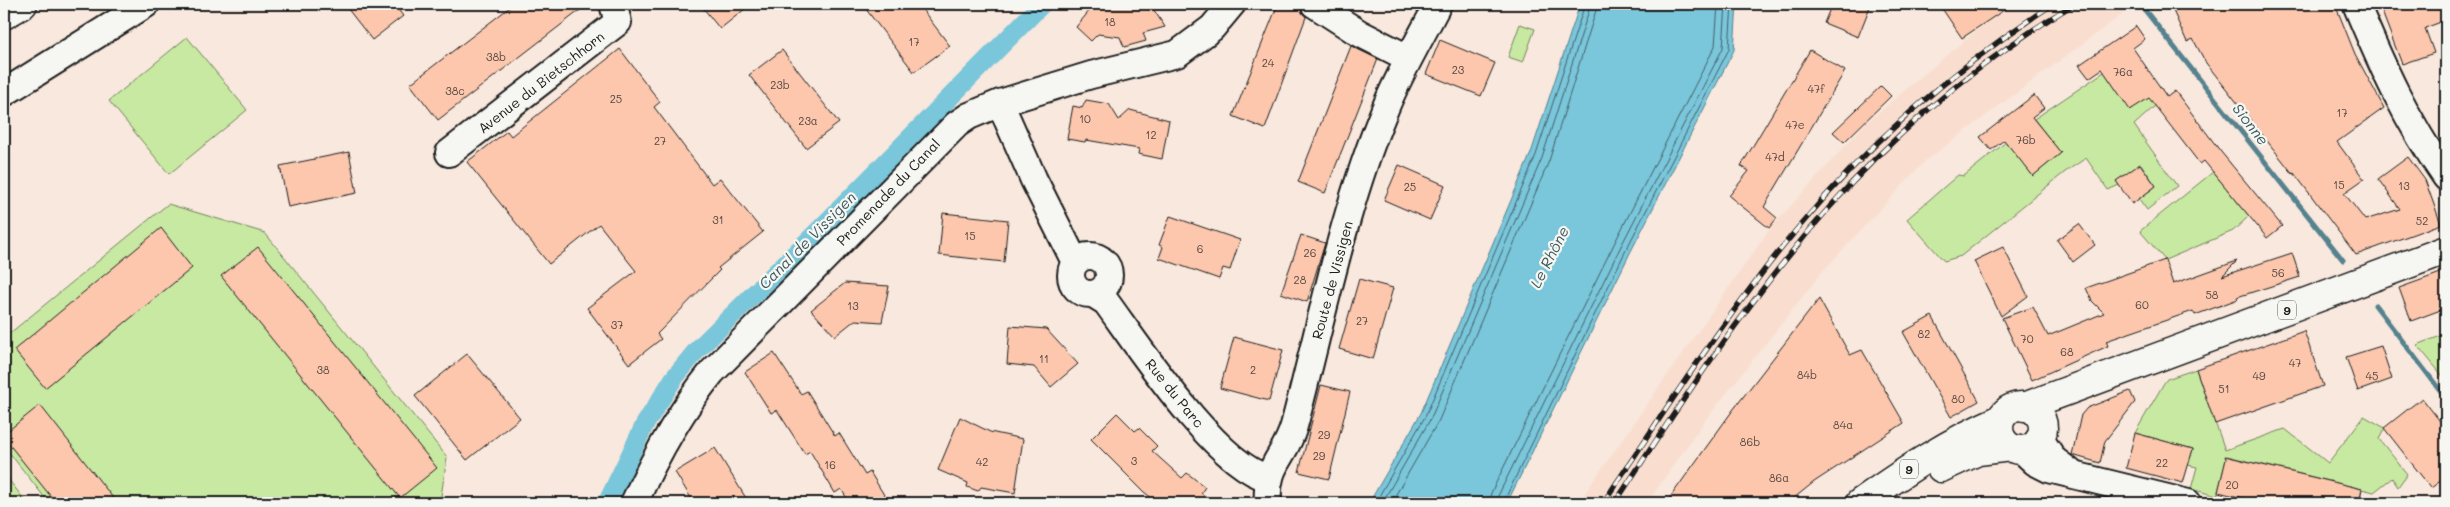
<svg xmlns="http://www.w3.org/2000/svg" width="2450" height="507" viewBox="0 0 2450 507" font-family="Mali,sans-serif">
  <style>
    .built { fill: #f9decf }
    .green { fill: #c8e9a1; stroke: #72825e }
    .water { fill: #7ac6da; stroke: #54828e }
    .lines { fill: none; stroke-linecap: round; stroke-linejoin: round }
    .shore { stroke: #426068; stroke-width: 1 }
    .stream { stroke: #54828e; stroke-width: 5 }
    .canal { stroke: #7ac6da; stroke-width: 19 }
    .building { fill: #fcc7ad; stroke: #1c1c1c }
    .minor-casing { stroke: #1c1c1c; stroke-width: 30 }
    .major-casing { stroke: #1c1c1c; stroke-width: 31 }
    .highway-casing { stroke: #1c1c1c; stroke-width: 31 }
    .minor { stroke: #f6f6f2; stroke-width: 26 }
    .major { stroke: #f6f6f2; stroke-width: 28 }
    .highway { stroke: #f6f6f2; stroke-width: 28 }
    .rail-casing { stroke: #1c1c1c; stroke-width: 5.5 }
    .rail { stroke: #f6f6f2; stroke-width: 4; stroke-dasharray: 11; stroke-linecap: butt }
    .labels { text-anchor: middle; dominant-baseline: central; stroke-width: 4.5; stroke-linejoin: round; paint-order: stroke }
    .number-label { font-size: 11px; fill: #544740 }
    .shield { fill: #f6f6f2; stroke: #5d5d5c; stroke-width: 1 }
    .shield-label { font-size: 12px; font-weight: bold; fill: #1c1c1c }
    .street-label { font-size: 14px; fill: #1c1c1c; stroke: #f6f6f2 }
    .water-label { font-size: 15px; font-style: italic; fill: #3d585e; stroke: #f6f6f2 }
  </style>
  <rect width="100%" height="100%" fill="#f8e8dd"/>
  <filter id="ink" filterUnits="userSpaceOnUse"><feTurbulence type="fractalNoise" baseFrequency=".02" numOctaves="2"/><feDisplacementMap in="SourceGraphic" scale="10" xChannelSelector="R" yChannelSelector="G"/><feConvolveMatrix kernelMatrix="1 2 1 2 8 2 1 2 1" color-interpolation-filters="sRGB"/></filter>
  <g filter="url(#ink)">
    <path class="built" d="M2016 4H2136L1925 161 1822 272 1703 423 1647 503H1578L1769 230 1866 123 1989 20Z"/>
    <path class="green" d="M1520 24 1535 29 1523 62 1508 57Z
      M187 37 247 110 169 174 109 101Z
      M2104 72 2162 89 2155 106 2134 125 2177 186 2147 210 2139 199 2156 186 2141 164 2116 181 2119 185 2108 190 2086 158 2065 172 1961 256 1944 261 1907 219 1958 175 1964 176 2006 142 2033 176 2061 153 2034 119Z
      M2213 172 2249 216 2233 231 2165 260 2140 231Z
      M168 204 265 233 447 457 440 503H49L4 446V338Z
      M2446 334V380L2417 345Z
      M2196 369 2225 450 2285 429 2328 463 2364 416 2385 428 2379 439 2407 474 2398 487 2392 478 2374 492 2227 456 2217 496 2191 489 2197 467 2188 465 2193 449 2135 433 2164 383 2167 379Z
      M4 474 27 503H4Z"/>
    <path class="water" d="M1580 4H1737L1734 50 1630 253 1507 503H1369L1421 413 1531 153Z"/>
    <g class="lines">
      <path class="shore" d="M1375 503 1426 415 1536 155 1585 4
        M1382 503 1431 418 1542 158 1591 4
        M1391 503 1439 420 1549 161 1598 4
        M1489 503 1491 493 1614 244 1715 46 1718 4
        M1496 503 1498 496 1620 248 1723 48 1726 4
        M1503 503 1626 250 1729 49 1732 4"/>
      <path class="stream" d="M2140 4 2343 260
        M2375 305 2446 398"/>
      <path class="canal" d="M607 503 645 424 674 378 697 350 820 229 1042 4"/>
    </g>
    <path class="building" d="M344 4H394L403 16 372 40Z
      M514 4H588L438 120 410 84Z
      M700 4H751L720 29Z
      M862 4H918L950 46 914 72Z
      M1095 4H1150L1165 27 1143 33 1146 41 1124 47 1120 37 1098 34 1091 41 1076 27Z
      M1278 4H1292L1300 9 1306 17 1265 129 1233 116Z
      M1832 4H1871L1858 37 1824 23Z
      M1939 4H2013L1962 38Z
      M2170 4H2335L2355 54 2384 108 2337 142 2364 179 2344 193 2365 220 2400 209 2378 179 2408 157 2425 180 2441 224 2356 255 2294 173 2293 174 2206 63 2193 39 2187 42Z
      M2379 4H2446V20L2425 28 2434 53 2402 64Z
      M2136 26 2145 39 2133 48 2167 97 2175 91 2221 152 2282 226 2267 238 2204 161 2200 164 2149 98 2130 110 2102 69 2089 78 2079 65Z
      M1440 40 1495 63 1481 96 1426 74Z
      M1351 46 1378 59 1325 193 1298 182Z
      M620 49 660 102 654 107 712 184 720 178 763 232 718 268 720 270 657 334 661 339 629 364 587 308 636 271 599 224 549 264 467 162 507 131 511 136Z
      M782 50 839 123 806 148 749 75Z
      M1810 50 1845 71 1764 207 1777 218 1769 228 1729 196 1749 171 1741 166Z
      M1881 86 1891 96 1844 142 1833 132Z
      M2034 95 2044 108 2032 117 2061 153 2033 176 2004 140 1991 150 1980 137Z
      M1086 100 1109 104 1119 120 1130 110 1169 120 1162 159 1138 154 1139 149 1086 140 1085 142 1067 139 1073 106 1082 108Z
      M349 152 357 193 288 207 280 166Z
      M2140 164 2156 186 2132 204 2116 181Z
      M1399 165 1445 185 1430 220 1384 200Z
      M943 213 1008 220 1004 262 939 255Z
      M1170 216 1240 240 1230 270 1223 268 1219 279 1159 258 1163 247 1159 245Z
      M2079 224 2095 245 2073 262 2057 240Z
      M161 228 192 268 45 388 14 350Z
      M1301 235 1325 243 1307 302 1281 293Z
      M258 247 437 468 400 498 221 276Z
      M2003 247 2028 296 2001 316 1974 261Z
      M2292 253 2300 277 2237 297 2238 299 2195 315 2193 311 2106 341 2108 346 2032 380 2002 318 2033 307 2048 336 2104 313 2092 301 2086 288 2165 260 2173 284 2237 261 2222 276Z
      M2446 271V308L2411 321 2399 288Z
      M1359 279 1393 288 1373 359 1339 349Z
      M845 283 889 286 882 322 855 320 835 336 811 310Z
      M1819 299 1850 355 1862 350 1904 423 1814 482 1788 503H1666L1733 410Z
      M1932 316 1979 401 1951 417 1903 332Z
      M1010 326 1046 329 1078 364 1051 387 1034 367 1007 364Z
      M2304 331 2323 386 2215 424 2196 369Z
      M1234 337 1283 350 1269 401 1220 388Z
      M2381 346 2392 379 2358 391 2346 357Z
      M774 353 801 394 807 391 835 436 839 433 865 475 870 472 889 503H850L841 489 835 493 810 451 805 454 777 410 771 413 745 372Z
      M467 354 520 418 467 460 415 396Z
      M1321 385 1350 392 1329 479 1299 472Z
      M2130 391 2135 402 2105 441 2100 463 2072 455 2081 415 2087 408Z
      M2422 398 2446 429V477L2431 488 2384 428Z
      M40 405 117 503H56L4 438V434Z
      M1117 413 1135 431 1139 428 1157 446 1152 451 1182 478 1187 473 1205 487 1201 493 1214 503H1158L1144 492 1091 439Z
      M960 417 990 432 1023 439 1015 493 981 487 978 491 967 487 968 483 938 470Z
      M2135 433 2193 449 2183 483 2126 468Z
      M715 448 749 503H694L675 472Z
      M2225 456 2362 489 2359 503H2265L2218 492 2226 459Z"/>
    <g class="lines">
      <g class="minor-casing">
        <path id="minor" d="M1314 4 1359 33 1408 58
          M2356 4C2382 66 2407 122 2446 177
          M4 93 146 4
          M1000 103 1034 180 1075 262
          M449 153 618 22 613 4
          M1071 275a19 19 0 1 1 38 0a19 19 0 1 1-38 0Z
          M1093 294 1106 302C1139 347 1216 465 1268 478
          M2040 439 2054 460 2069 471
          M2022 450 2035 462 2049 469 2188 503
          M634 503C655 457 680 411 712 372L957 124 969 116 1000 103 1091 75 1177 54 1212 28 1232 4
          M1268 503C1265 464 1285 458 1294 426 1322 320 1343 210 1385 109 1400 72 1420 39 1438 4"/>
      </g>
      <g class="major-casing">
        <path id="major" d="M1999 428a22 22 0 1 1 44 0a22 22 0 1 1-44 0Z
          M2024 407 2446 250
          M1941 468 1978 451 2010 447
          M1860 503C1905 471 1950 441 2001 419"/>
      </g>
      <g class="highway-casing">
        <path id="highway" d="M4 15 23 4"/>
      </g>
      <use href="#minor" class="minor"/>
      <use href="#major" class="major"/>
      <use href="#highway" class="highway"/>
      <g class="rail-casing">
        <path id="rail" d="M1603 503C1666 410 1726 314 1798 228 1871 140 1958 66 2053 4
          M1615 503C1681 402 1748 300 1828 209 1899 128 1983 59 2074 4"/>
      </g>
      <use href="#rail" class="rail"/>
    </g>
  </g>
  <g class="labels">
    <g class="number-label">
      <text x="1110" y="21">18</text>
      <text x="914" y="41">17</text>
      <text x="496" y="56">38b</text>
      <text x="1268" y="62">24</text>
      <text x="1458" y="69">23</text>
      <text x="2123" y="71">76a</text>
      <text x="780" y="84">23b</text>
      <text x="1816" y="88">47f</text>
      <text x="455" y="90">38c</text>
      <text x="616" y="98">25</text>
      <text x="2342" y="112">17</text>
      <text x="1085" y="118">10</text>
      <text x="808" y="120">23a</text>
      <text x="1795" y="124">47e</text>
      <text x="1151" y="134">12</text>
      <text x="2026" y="139">76b</text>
      <text x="660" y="140">27</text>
      <text x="1775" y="156">47d</text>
      <text x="2339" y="184">15</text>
      <text x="2404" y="185">13</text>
      <text x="1410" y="186">25</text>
      <text x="718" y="219">31</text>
      <text x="2422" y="220">52</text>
      <text x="970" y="235">15</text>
      <text x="1200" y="248">6</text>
      <text x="1310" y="252">26</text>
      <text x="2278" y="272">56</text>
      <text x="1300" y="279">28</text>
      <text x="2212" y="294">58</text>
      <text x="2142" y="304">60</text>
      <text x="853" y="305">13</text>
      <text x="1362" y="320">27</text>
      <text x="617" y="324">37</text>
      <text x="1924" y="333">82</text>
      <text x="2027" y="338">70</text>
      <text x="2067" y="351">68</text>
      <text x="1044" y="358">11</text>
      <text x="2295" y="362">47</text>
      <text x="323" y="369">38</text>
      <text x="1253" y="369">2</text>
      <text x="1807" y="374">84b</text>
      <text x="2259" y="375">49</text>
      <text x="2372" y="375">45</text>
      <text x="2224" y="388">51</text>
      <text x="1958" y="398">80</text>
      <text x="1843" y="424">84a</text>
      <text x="1324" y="434">29</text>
      <text x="1750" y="441">86b</text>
      <text x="1319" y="455">29</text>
      <text x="1134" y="460">3</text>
      <text x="982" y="461">42</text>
      <text x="2162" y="462">22</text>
      <text x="830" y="464">16</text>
      <text x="1779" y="477">86a</text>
      <text x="2232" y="484">20</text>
    </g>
    <g class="shield">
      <rect x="2278" y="300.5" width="18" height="19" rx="4"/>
      <rect x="1900" y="459.5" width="18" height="19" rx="4"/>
    </g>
    <g class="shield-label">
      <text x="2287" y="310">9</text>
      <text x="1909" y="469">9</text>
    </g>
    <g class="street-label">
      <text transform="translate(541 82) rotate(-38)">Avenue du Bietschhorn</text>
      <text transform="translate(888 192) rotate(-46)">Promenade du Canal</text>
      <text transform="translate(1332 280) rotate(-75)">Route de Vissigen</text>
      <text transform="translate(1175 393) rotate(51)">Rue du Parc</text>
    </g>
    <g class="water-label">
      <text transform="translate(2251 124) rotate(52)">Sionne</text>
      <text transform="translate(807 240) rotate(-45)">Canal de Vissigen</text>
      <text transform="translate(1549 257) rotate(-63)">Le Rhône</text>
    </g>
  </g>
  <rect width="2450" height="507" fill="none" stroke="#f6f6f2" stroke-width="20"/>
  <rect x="10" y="10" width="2430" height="487" fill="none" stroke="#1c1c1c" stroke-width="2" filter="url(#ink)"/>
</svg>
